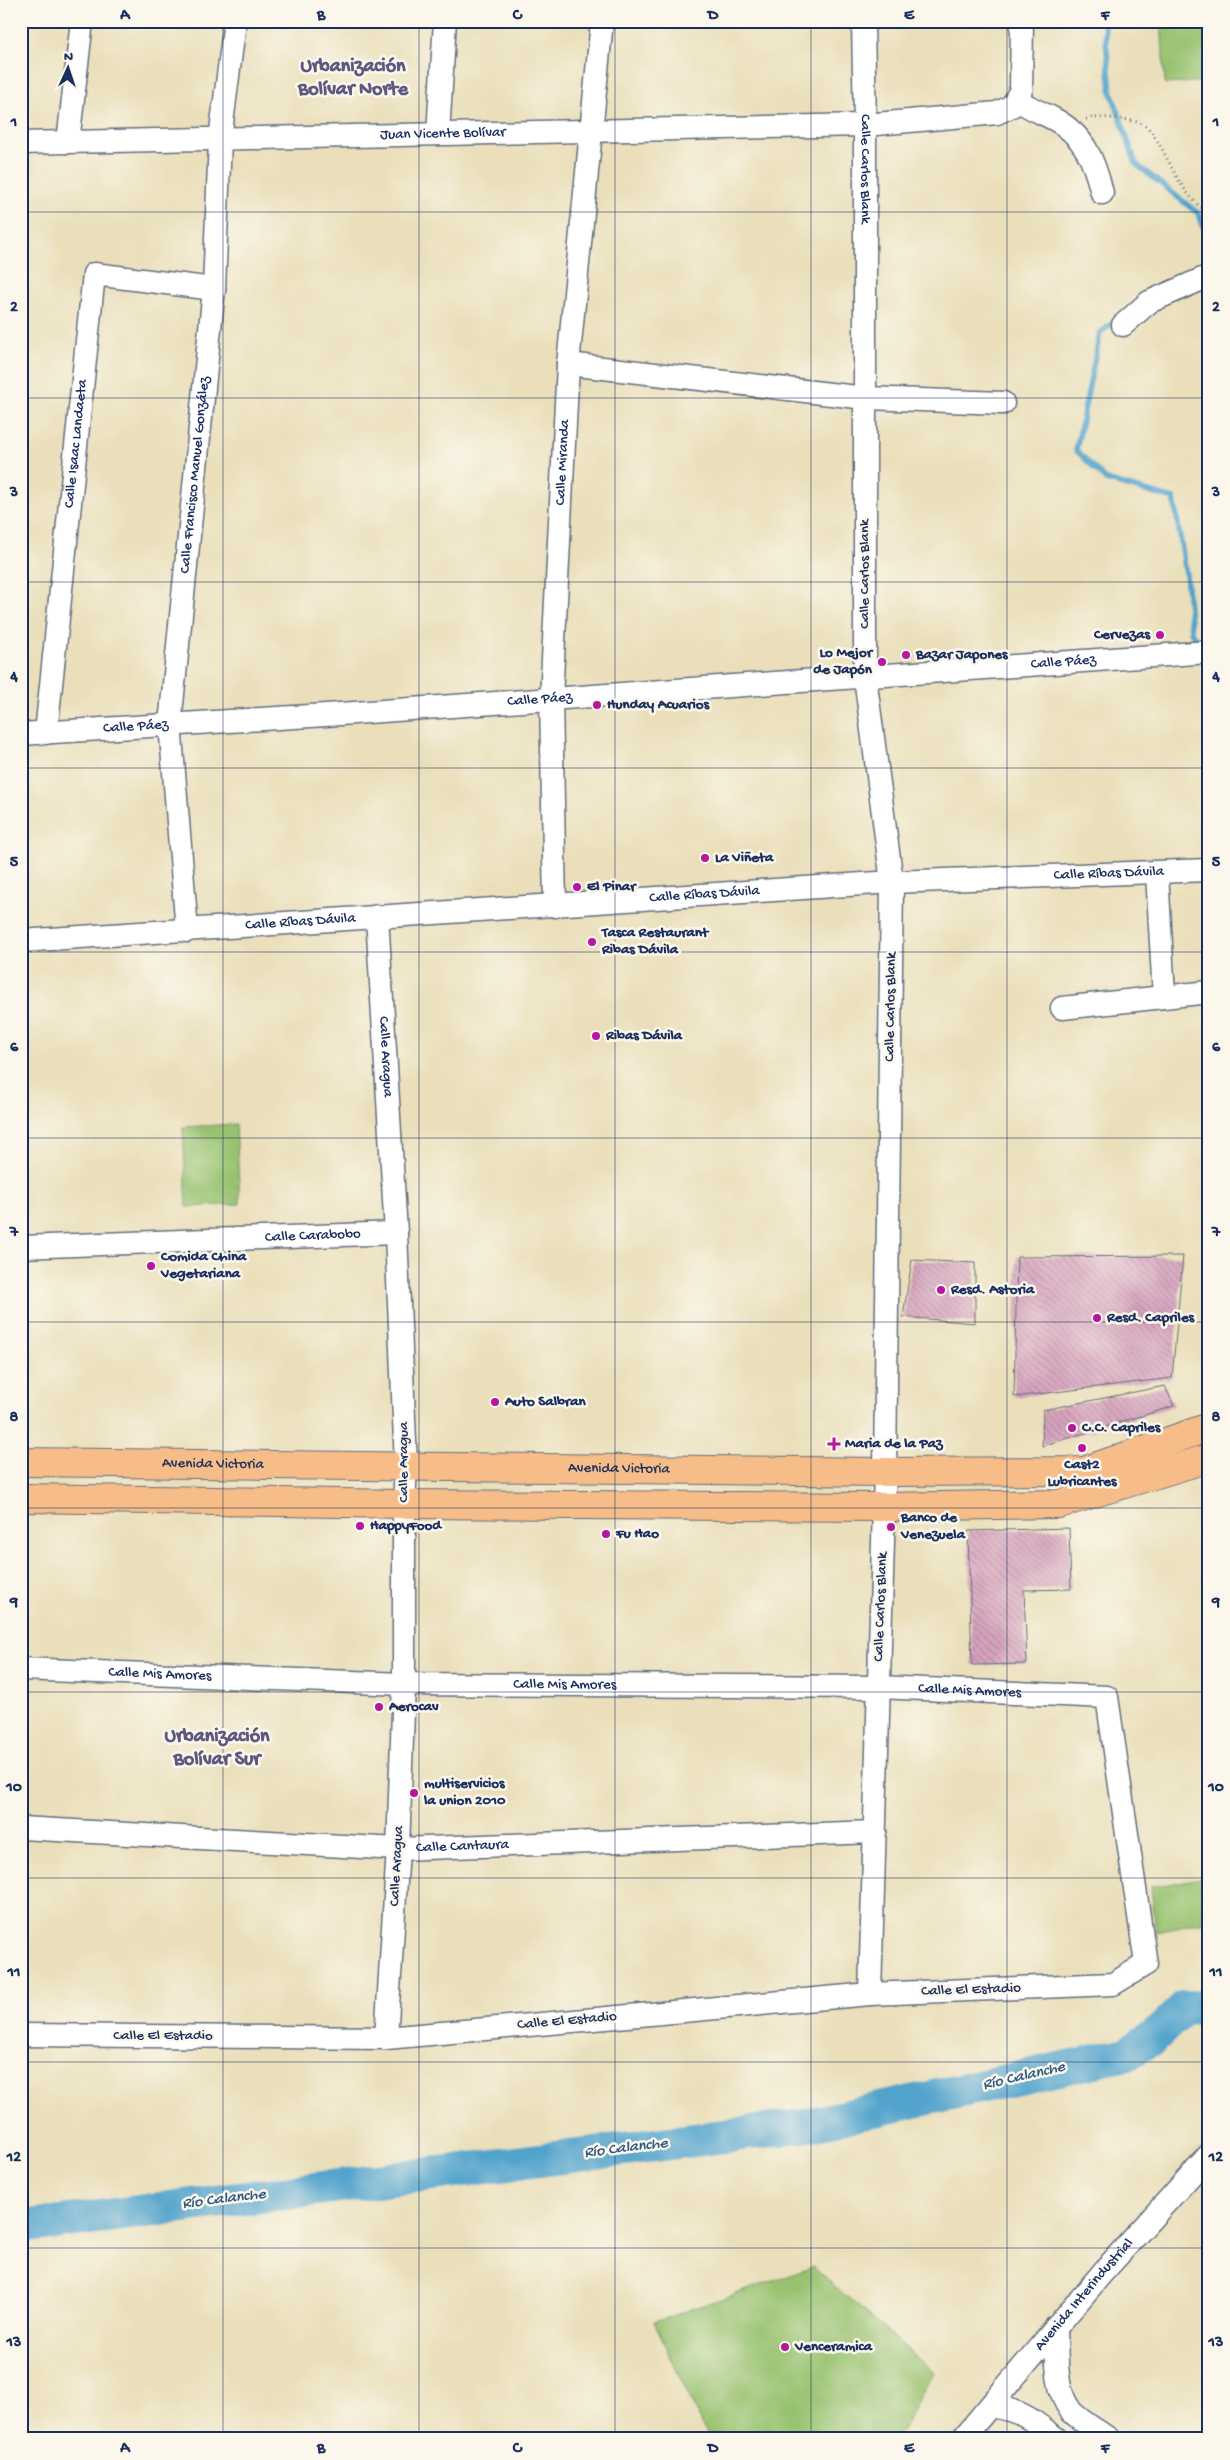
<svg xmlns="http://www.w3.org/2000/svg" width="1230" height="2460" viewBox="0 0 1230 2460" font-family="'Gochi Hand',sans-serif">
  <style>
    .green { fill: #98c26f; stroke: #5a7866 }
    .lines { fill: none; stroke-linecap: round; stroke-linejoin: round }
    .stream { stroke: #51a3cc; stroke-width: 5.5 }
    .river { stroke: #51a3cc; stroke-width: 34 }
    .building { fill: url(#building-back-hatch) }
    .minor-casing { stroke: #636d7e; stroke-width: 25 }
    .major-casing { stroke: #636d7e; stroke-width: 30 }
    .path { stroke: #636d7e; stroke-width: 3; stroke-dasharray: 1 4; stroke-linecap: butt }
    .minor { stroke: #fff; stroke-width: 22 }
    .major { stroke: #f7bd88; stroke-width: 28 }
    .grid { fill: none; stroke: #1b2f5e; stroke-width: 1; stroke-opacity: 0.55 }
    .poi-dot { fill: #b5179e; stroke: #fbf7ec; stroke-width: 2 }
    .labels { text-anchor: middle; dominant-baseline: central; stroke-width: 5; stroke-linejoin: round; paint-order: stroke }
    .street-label { font-size: 15px; fill: #1b2f5e; stroke: #fbf7ec }
    .poi-label { font-size: 15px; font-weight: bold; fill: #1b2f5e; stroke: #fbf7ec; text-anchor: start }
    .water-label { font-size: 16px; font-style: italic; fill: #2e5884; stroke: #fbf7ec }
    .district-label { font-size: 20px; font-weight: bold; fill: #5d587f; stroke: #fbf7ec }
    .neatline { fill: none; stroke: #1b2f5e; stroke-width: 2 }
    .grid-label { font-size: 16px; text-anchor: middle; font-weight: bold; fill: #1b2f5e }
  </style>
  <defs>
    <pattern id="building-back-hatch" width="6" height="6" patternUnits="userSpaceOnUse" patternTransform="scale(1.25)"><rect width="6" height="6" fill="#d7a3bd"/><path d="M-1 5l2 2M0 0l6 6M5-1l2 2" fill="none" stroke="#ae859d"/></pattern>
  </defs>
  <rect width="100%" height="100%" fill="#fbf7ec"/>
  <filter id="ink" filterUnits="userSpaceOnUse"><feTurbulence type="fractalNoise" baseFrequency=".02" numOctaves="2"/><feDisplacementMap in="SourceGraphic" scale="10" xChannelSelector="R" yChannelSelector="G"/><feConvolveMatrix kernelMatrix="1 2 1 2 8 2 1 2 1" color-interpolation-filters="sRGB"/></filter>
  <filter id="wash" filterUnits="userSpaceOnUse"><feTurbulence type="fractalNoise" baseFrequency=".0096" numOctaves="4" result="noise"/><feDisplacementMap in="SourceGraphic" scale="20" xChannelSelector="R" yChannelSelector="G"/><feGaussianBlur stdDeviation="1.12" result="paint"/><feColorMatrix in="noise" values="0 0 0 0 0 0 0 0 0 0 0 0 0 0 0 0 0 1.4 0 .05"/><feComposite in="paint" operator="in"/></filter>
  <g filter="url(#wash)">
    <rect width="100%" height="100%" fill="#eadfba"/>
    <path class="green" d="M1161 21H1209V81L1165 84Z
      M236 1124 240 1204 187 1207 183 1127Z
      M1207 1877 1209 1921 1156 1932 1151 1887Z
      M813 2267 933 2372 903 2430 886 2439H709L654 2322Z"/>
    <g class="lines">
      <path class="stream" d="M1104 21 1111 91 1136 164 1199 214 1209 243
        M1117 319 1100 333 1076 450 1106 480 1174 499 1186 574 1191 632 1202 646
        M1209 1497 1205 1576 1209 1611
        M1185 2007 1209 1983"/>
      <path class="river" d="M21 2227 803 2126 1127 2054 1154 2037 1185 2007 1209 2008"/>
    </g>
    <g id="blocks">
      <path class="building" d="M1183 1256 1172 1378 1014 1397 1017 1257Z
        M912 1260 975 1263V1323L903 1317Z
        M1165 1386 1174 1406 1042 1446 1043 1410Z
        M1069 1528 1071 1589 1024 1590 1027 1664 972 1665 968 1531Z"/>
    </g>
  </g>
  <g filter="url(#ink)">
    <use href="#blocks" fill-opacity="0" stroke="#636d7e" stroke-width="1"/>
    <g class="lines">
      <g class="minor-casing">
        <g id="minor">
          <path id="s1" d="M863 21 865 125V677L892 882 885 1472 870 1994"/>
          <path d="M1018 100C1029 108 1040 112 1052 118 1084 134 1094 160 1102 193"/>
          <path d="M438 134 445 21"/>
          <path d="M68 142 82 21"/>
          <path id="s2" d="M21 143 865 125 997 113 1012 106 1021 90 1022 21"/>
          <path d="M1123 325 1149 302 1209 276"/>
          <path d="M568 364 866 398 1003 403"/>
          <path id="s3" d="M46 733 94 274 214 289"/>
          <path id="s4" d="M21 734 326 715 1209 652"/>
          <path d="M1157 873 1164 997"/>
          <path id="s5" d="M555 906 551 699 568 364 602 21"/>
          <path id="s6" d="M377 916 396 1233 406 1465 404 1504V1684L398 1849 386 2038"/>
          <path id="s7" d="M187 931 170 724 214 289 220 139 235 21"/>
          <path id="s8" d="M21 941 892 882 1209 870"/>
          <path d="M1062 1008 1209 992"/>
          <path id="s9" d="M21 1247 396 1233"/>
          <path id="s10" d="M21 1669 404 1684 878 1687 1107 1697 1146 1964 1113 1984 870 1994 386 2038 21 2035"/>
          <path id="s11" d="M21 1828 398 1849 875 1832"/>
          <path d="M1056 2327C1057 2352 1054 2390 1071 2411 1079 2420 1098 2431 1109 2439"/>
          <path d="M990 2406C1023 2411 1031 2419 1057 2439"/>
          <path id="s12" d="M962 2439 1103 2272 1209 2155"/>
        </g>
      </g>
      <g class="major-casing">
        <g id="major">
          <path id="s13" d="M21 1462 885 1472 1084 1471 1209 1427"/>
          <path d="M21 1498 404 1504 884 1507 1059 1504 1209 1458"/>
        </g>
      </g>
      <path class="path" d="M1086 119C1100 116 1135 118 1146 126 1153 132 1158 142 1162 149 1175 173 1185 198 1209 213"/>
      <use href="#minor" class="minor"/>
      <use href="#major" class="major"/>
    </g>
  </g>
  <path class="grid" d="M223 21V2439M419 21V2439M615 21V2439M811 21V2439M1007 21V2439M21 212H1209M21 398H1209M21 582H1209M21 768H1209M21 952H1209M21 1138H1209M21 1322H1209M21 1508H1209M21 1692H1209M21 1878H1209M21 2062H1209M21 2248H1209"/>
  <g class="poi-dot">
    <circle cx="1160" cy="635" r="5"/>
    <circle cx="906" cy="655" r="5"/>
    <circle cx="882" cy="662" r="5"/>
    <circle cx="597" cy="705" r="5"/>
    <circle cx="705" cy="858" r="5"/>
    <circle cx="577" cy="887" r="5"/>
    <circle cx="592" cy="942" r="5"/>
    <circle cx="596" cy="1036" r="5"/>
    <circle cx="151" cy="1266" r="5"/>
    <circle cx="941" cy="1290" r="5"/>
    <circle cx="1097" cy="1318" r="5"/>
    <circle cx="495" cy="1402" r="5"/>
    <circle cx="1072" cy="1428" r="5"/>
    <path d="M831.5 1436.5h5v5h5v5h-5v5h-5v-5h-5v-5h5z"/>
    <circle cx="1082" cy="1448" r="5"/>
    <circle cx="360" cy="1526" r="5"/>
    <circle cx="891" cy="1527" r="5"/>
    <circle cx="606" cy="1534" r="5"/>
    <circle cx="379" cy="1707" r="5"/>
    <circle cx="414" cy="1793" r="5"/>
    <circle cx="785" cy="2347" r="5"/>
  </g>
  <g class="labels">
    <g class="street-label">
      <text stroke="none"><textPath href="#s2" startOffset="422">Juan Vicente Bolívar</textPath></text>
      <text stroke="none"><textPath href="#s1" startOffset="148">Calle Carlos Blank</textPath></text>
      <text stroke="none"><textPath href="#s3" startOffset="291">Calle Isaac Landaeta</textPath></text>
      <text stroke="none"><textPath href="#s5" startOffset="444">Calle Miranda</textPath></text>
      <text stroke="none"><textPath href="#s7" startOffset="458">Calle Francisco Manuel González</textPath></text>
      <text transform="translate(865 574) rotate(-90)">Calle Carlos Blank</text>
      <text stroke="none"><textPath href="#s4" startOffset="1045">Calle Páez</textPath></text>
      <text stroke="none"><textPath href="#s4" startOffset="520">Calle Páez</textPath></text>
      <text stroke="none"><textPath href="#s4" startOffset="115">Calle Páez</textPath></text>
      <text stroke="none"><textPath href="#s8" startOffset="1090">Calle Ríbas Dávila</textPath></text>
      <text stroke="none"><textPath href="#s8" startOffset="685">Calle Ríbas Dávila</textPath></text>
      <text stroke="none"><textPath href="#s8" startOffset="280">Calle Ríbas Dávila</textPath></text>
      <text transform="translate(891 1007) rotate(-89)">Calle Carlos Blank</text>
      <text stroke="none"><textPath href="#s6" startOffset="141">Calle Aragua</textPath></text>
      <text stroke="none"><textPath href="#s9" startOffset="292">Calle Carabobo</textPath></text>
      <text transform="translate(404 1462) rotate(-90)">Calle Aragua</text>
      <text stroke="none"><textPath href="#s13" startOffset="192">Avenida Victoria</textPath></text>
      <text stroke="none"><textPath href="#s13" startOffset="598">Avenida Victoria</textPath></text>
      <text transform="translate(881 1607) rotate(-88)">Calle Carlos Blank</text>
      <text stroke="none"><textPath href="#s10" startOffset="139">Calle Mis Amores</textPath></text>
      <text stroke="none"><textPath href="#s10" startOffset="544">Calle Mis Amores</textPath></text>
      <text stroke="none"><textPath href="#s10" startOffset="949">Calle Mis Amores</textPath></text>
      <text stroke="none"><textPath href="#s11" startOffset="442">Calle Cantaura</textPath></text>
      <text transform="translate(397 1866) rotate(-87)">Calle Aragua</text>
      <text transform="translate(971 1990) rotate(-2)">Calle El Estadio</text>
      <text transform="translate(567 2021) rotate(-5)">Calle El Estadio</text>
      <text x="163" y="2036">Calle El Estadio</text>
      <text stroke="none"><textPath href="#s12" startOffset="189">Avenida Interindustrial</textPath></text>
    </g>
    <g class="poi-label">
      <text x="1150" y="635" text-anchor="end">Cervezas</text>
      <text x="872" y="653" text-anchor="end">Lo Mejor<tspan x="872" dy="17">de Japón</tspan></text>
      <text x="916" y="655">Bazar Japones</text>
      <text x="607" y="705">Hunday Acuarios</text>
      <text x="715" y="858">La Viñeta</text>
      <text x="587" y="887">El Pinar</text>
      <text x="602" y="933">Tasca Restaurant<tspan x="602" dy="17">Ribas Dávila</tspan></text>
      <text x="606" y="1036">Ribas Dávila</text>
      <text x="161" y="1257">Comida China<tspan x="161" dy="17">Vegetariana</tspan></text>
      <text x="951" y="1290">Resd. Astoria</text>
      <text x="1107" y="1318">Resd. Capriles</text>
      <text x="505" y="1402">Auto Salbran</text>
      <text x="1082" y="1428">C.C. Capriles</text>
      <text x="845" y="1444">Maria de la Paz</text>
      <text x="1082" y="1465" text-anchor="middle">Cast2<tspan x="1082" dy="17">Lubricantes</tspan></text>
      <text x="901" y="1518">Banco de<tspan x="901" dy="17">Venezuela</tspan></text>
      <text x="370" y="1526">HappyFood</text>
      <text x="616" y="1534">Fu Hao</text>
      <text x="389" y="1707">Aerocav</text>
      <text x="424" y="1784">multiservicios<tspan x="424" dy="17">la union 2010</tspan></text>
      <text x="795" y="2347">Venceramica</text>
    </g>
    <g class="water-label">
      <text transform="translate(1024 2077) rotate(-13)">Río Calanche</text>
      <text transform="translate(626 2149) rotate(-7)">Río Calanche</text>
      <text transform="translate(224 2200) rotate(-7)">Río Calanche</text>
    </g>
    <g class="district-label">
      <text x="353" y="67">Urbanización<tspan x="353" dy="23">Bolívar Norte</tspan></text>
      <text x="217" y="1737">Urbanización<tspan x="217" dy="23">Bolívar Sur</tspan></text>
    </g>
  </g>
  <rect width="1230" height="2460" fill="none" stroke="#fbf7ec" stroke-width="55"/>
  <g transform="translate(68 68) rotate(3)" stroke="#fbf7ec" stroke-width="4" paint-order="stroke">
  <path d="M0-4L9 19L0 12L-9 19Z" fill="#1b2f5e"/>
  <text y="-8" font-size="14" font-weight="bold" text-anchor="middle" fill="#1b2f5e">N</text>
  </g>
  <rect x="28" y="28" width="1174" height="2404" class="neatline"/>
  <g class="grid-label">
    <text x="125" y="19">A</text>
    <text x="321" y="19">B</text>
    <text x="517" y="19">C</text>
    <text x="713" y="19">D</text>
    <text x="909" y="19">E</text>
    <text x="1105" y="19">F</text>
    <text x="14" y="126">1</text>
    <text x="1216" y="126">1</text>
    <text x="14" y="311">2</text>
    <text x="1216" y="311">2</text>
    <text x="14" y="496">3</text>
    <text x="1216" y="496">3</text>
    <text x="14" y="681">4</text>
    <text x="1216" y="681">4</text>
    <text x="14" y="866">5</text>
    <text x="1216" y="866">5</text>
    <text x="14" y="1051">6</text>
    <text x="1216" y="1051">6</text>
    <text x="14" y="1236">7</text>
    <text x="1216" y="1236">7</text>
    <text x="14" y="1421">8</text>
    <text x="1216" y="1421">8</text>
    <text x="14" y="1606">9</text>
    <text x="1216" y="1606">9</text>
    <text x="14" y="1791">10</text>
    <text x="1216" y="1791">10</text>
    <text x="14" y="1976">11</text>
    <text x="1216" y="1976">11</text>
    <text x="14" y="2161">12</text>
    <text x="1216" y="2161">12</text>
    <text x="14" y="2346">13</text>
    <text x="1216" y="2346">13</text>
    <text x="125" y="2452">A</text>
    <text x="321" y="2452">B</text>
    <text x="517" y="2452">C</text>
    <text x="713" y="2452">D</text>
    <text x="909" y="2452">E</text>
    <text x="1105" y="2452">F</text>
  </g>
</svg>
